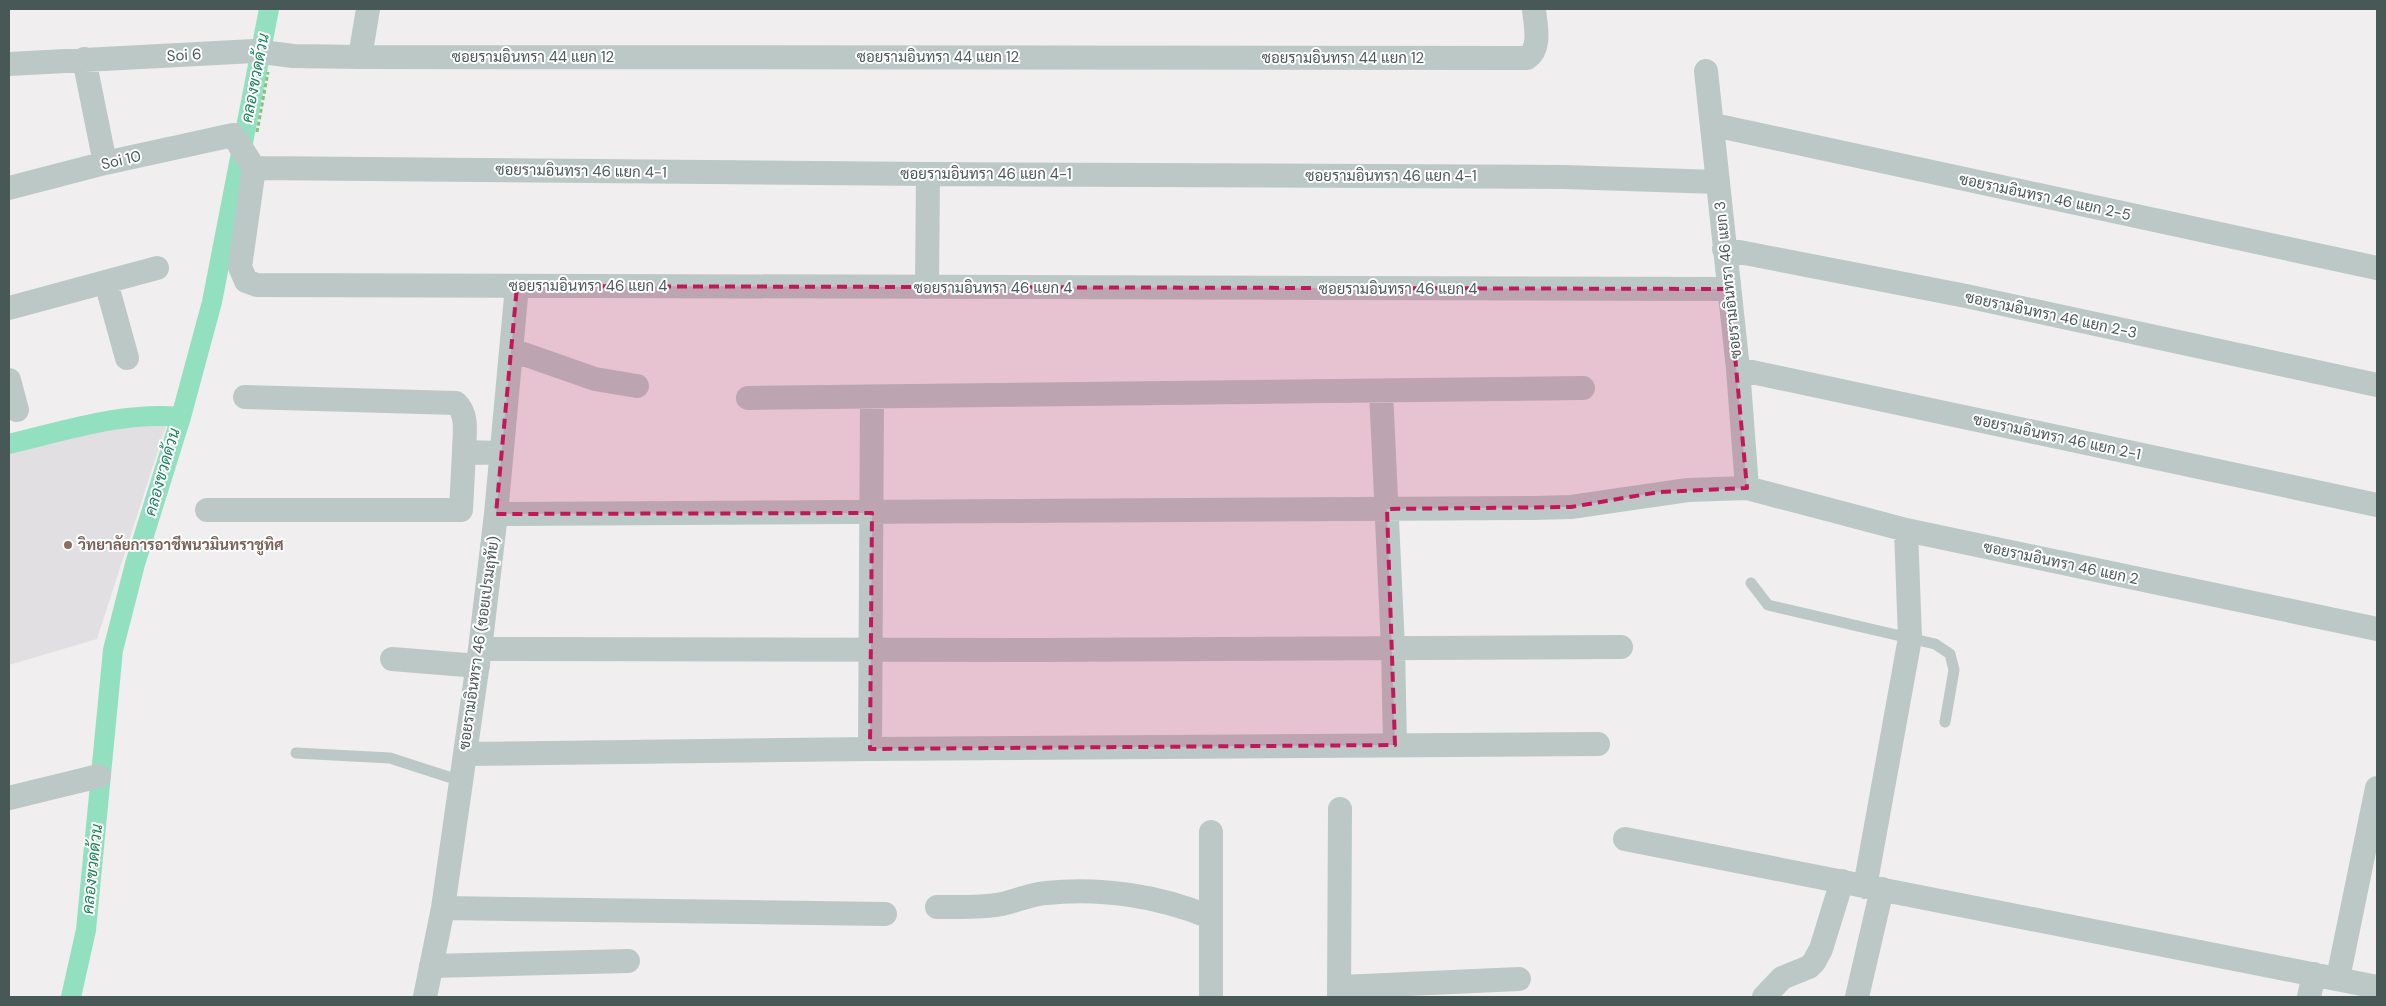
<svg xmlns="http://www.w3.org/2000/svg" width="2386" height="1006" viewBox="0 0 2386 1006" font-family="'DM Sans',Sarabun,sans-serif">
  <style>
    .education { fill: #e1dfe1 }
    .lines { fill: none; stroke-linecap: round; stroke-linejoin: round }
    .canal { stroke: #93e0c1; stroke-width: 20 }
    .path { stroke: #85c27d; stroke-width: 3; stroke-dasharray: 4 2.5; stroke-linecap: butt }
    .service { stroke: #bbc8c6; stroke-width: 11 }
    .minor { stroke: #bbc8c6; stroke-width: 24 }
    .marked { fill: #c2185b; fill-opacity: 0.2; stroke: #c2185b; stroke-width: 4; stroke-dasharray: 10 6; stroke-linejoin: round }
    .education-dot { fill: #8d6e63; stroke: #fff; stroke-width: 2 }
    .labels { text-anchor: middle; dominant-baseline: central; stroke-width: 4; stroke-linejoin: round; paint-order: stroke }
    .street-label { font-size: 15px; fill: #485856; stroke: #fff }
    .education-label { font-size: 15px; font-weight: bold; fill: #785e54; stroke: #fff; text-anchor: start }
    .water-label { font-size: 16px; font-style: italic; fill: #1c8259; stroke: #fff }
  </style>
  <rect width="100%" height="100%" fill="#f0eeef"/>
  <path class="education" d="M167 423 97 639 9 665V452L116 426Z"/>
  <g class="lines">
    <path class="canal" d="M9 444C64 431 124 411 181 417
      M71 997 86 930 113 650 135 564 181 417 212 302 269 9"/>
    <path class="path" d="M257 132 268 72"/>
    <path class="service" d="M1751 583 1768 605 1935 644 1950 654 1954 670 1945 722
      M296 753 390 758 461 781"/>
    <path class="minor" d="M360 57 368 9
      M84 59 105 163
      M9 64 254 51 293 56 360 57 1527 58C1542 48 1535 24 1534 9
      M1706 71 1738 369 1747 488
      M1714 125 2377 268
      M254 168 928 174 1564 177 1718 182
      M9 188 105 163 233 135 254 168 240 267 246 281 257 285 1729 289
      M1724 249 1966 296 2377 385
      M106 282 127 358
      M927 287 928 174
      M9 308 157 268
      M512 350 595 379 637 386
      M1738 369 2377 505
      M9 380 17 410
      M1381 391 1393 648 1395 745
      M245 397 456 403C469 415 464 436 464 452L501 453
      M748 398 1583 388
      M207 510H461L464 452
      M496 514 1534 508 1571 507 1688 490 1747 488 1906 530 2377 629
      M480 649 1041 650 1621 647
      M392 659 478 666
      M870 749 872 398
      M465 754 870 749 1598 744
      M9 798 99 776
      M1625 839 2377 987
      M1865 887 1910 638 1906 530
      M937 907C958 907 981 908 1002 904 1016 901 1031 894 1046 893 1101 887 1159 896 1210 917
      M443 908 885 914
      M431 966 628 961
      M2338 978 2377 788
      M1341 987 1519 979
      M425 997 443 908 480 649 496 514 517 286
      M1211 997V832
      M1339 997 1340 809
      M1764 997 1782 978 1809 967 1814 962 1821 949 1842 881
      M1857 997 1882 889
      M2309 997 2314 974"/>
  </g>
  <path class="marked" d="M517 286 1729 289 1747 488 1659 492 1571 507 1387 509 1395 745 870 749 872 513 496 514Z"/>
  <circle class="education-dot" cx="68" cy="545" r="5"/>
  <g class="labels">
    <g class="street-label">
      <text transform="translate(184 55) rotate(-3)">Soi 6</text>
      <text x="533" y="57">ซอยรามอินทรา 44 แยก 12</text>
      <text x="938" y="57">ซอยรามอินทรา 44 แยก 12</text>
      <text x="1343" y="58">ซอยรามอินทรา 44 แยก 12</text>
      <text transform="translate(121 160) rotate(-13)">Soi 10</text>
      <text transform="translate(581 171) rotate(1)">ซอยรามอินทรา 46 แยก 4-1</text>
      <text x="986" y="174">ซอยรามอินทรา 46 แยก 4-1</text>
      <text x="1391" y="176">ซอยรามอินทรา 46 แยก 4-1</text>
      <text transform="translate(2045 197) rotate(12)">ซอยรามอินทรา 46 แยก 2-5</text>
      <text transform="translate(1728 280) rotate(-96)">ซอยรามอินทรา 46 แยก 3</text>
      <text x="588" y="286">ซอยรามอินทรา 46 แยก 4</text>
      <text x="993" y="288">ซอยรามอินทรา 46 แยก 4</text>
      <text x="1398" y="289">ซอยรามอินทรา 46 แยก 4</text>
      <text transform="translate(2051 315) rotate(12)">ซอยรามอินทรา 46 แยก 2-3</text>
      <text transform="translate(2057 437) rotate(12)">ซอยรามอินทรา 46 แยก 2-1</text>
      <text transform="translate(2061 563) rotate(12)">ซอยรามอินทรา 46 แยก 2</text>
      <text transform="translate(479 643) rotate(-82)">ซอยรามอินทรา 46 (ซอยเปรมฤทัย)</text>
    </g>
    <g class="education-label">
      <text x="78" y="545">วิทยาลัยการอาชีพนวมินทราชูทิศ</text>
    </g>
    <g class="water-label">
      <text transform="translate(255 78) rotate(-79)">คลองขวดด้วน</text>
      <text transform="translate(162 472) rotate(-74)">คลองขวดด้วน</text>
      <text transform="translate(92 869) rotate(-84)">คลองขวดด้วน</text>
    </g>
  </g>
  <rect width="2386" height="1006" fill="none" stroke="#485856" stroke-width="20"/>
</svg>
